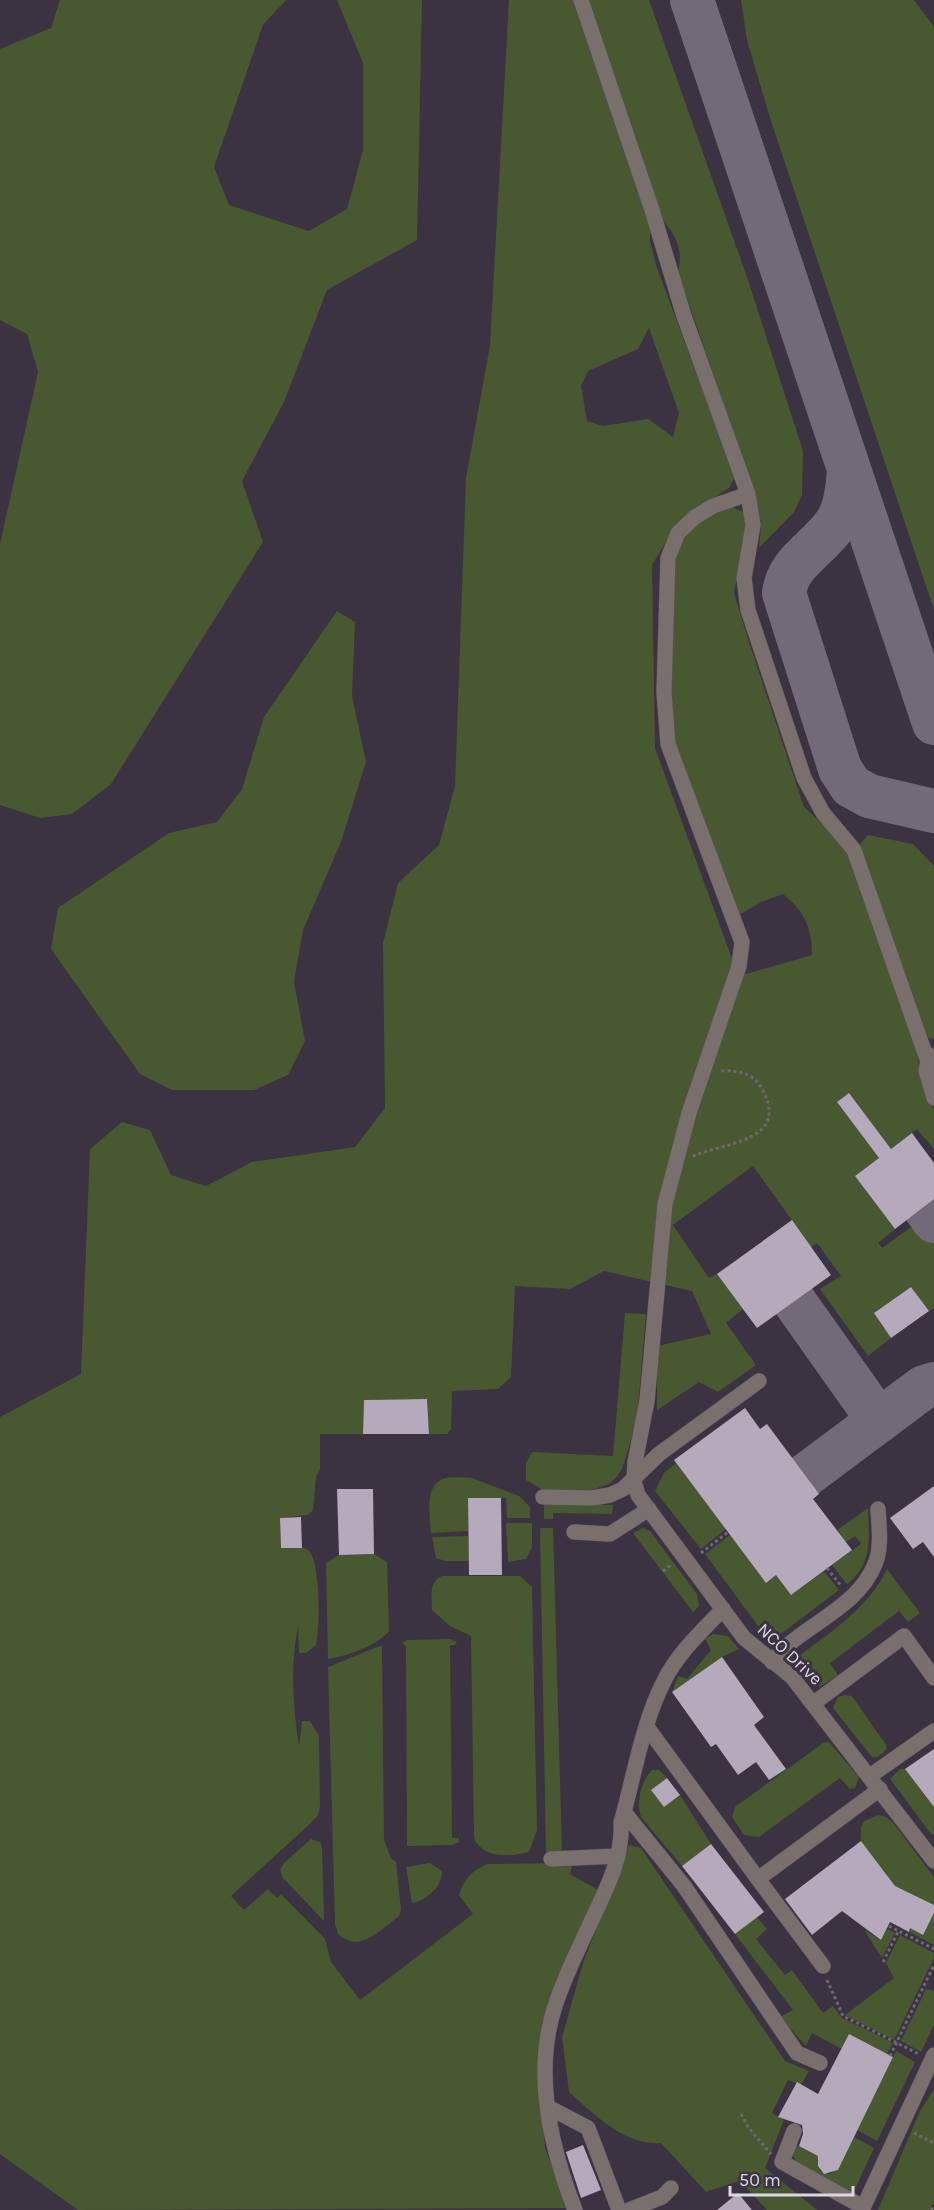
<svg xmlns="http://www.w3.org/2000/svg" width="934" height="2210" viewBox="0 0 934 2210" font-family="Karla,sans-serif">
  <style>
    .green { fill: #485831; fill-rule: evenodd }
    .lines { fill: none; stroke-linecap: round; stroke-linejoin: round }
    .taxiway { stroke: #726a78; stroke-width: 44 }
    .building { fill: #b4aabc }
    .minor-casing { stroke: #58505f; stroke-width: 16 }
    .path { stroke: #6f6775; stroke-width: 3; stroke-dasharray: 3 3; stroke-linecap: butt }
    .minor { stroke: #796f6d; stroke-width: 15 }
    .labels { text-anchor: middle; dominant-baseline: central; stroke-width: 6; stroke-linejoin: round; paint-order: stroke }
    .street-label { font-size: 18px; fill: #dcd7e1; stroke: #3b3242 }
  </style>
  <rect width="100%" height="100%" fill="#3b3242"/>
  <path class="green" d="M60 0H286L263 25 214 167 229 205 309 231 347 209 363 150V63L337 0H422L417 240 327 290 284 402 242 481 263 542 111 784 72 814 40 818 0 805V544L38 372 27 334 0 320V49L51 28Z
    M509 0H575L650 225V241L656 265 735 477 729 488 691 512 676 526 652 565 655 748 731 956 746 974 812 955C812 927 804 911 783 894L761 902 739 915C718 860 692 802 676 745 665 706 666 568 684 533 688 525 721 507 731 507 735 508 740 511 744 512L747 525 734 593 747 636 804 807 848 848 917 1051 921 1083 934 1109V1149L917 1129 891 1149 849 1093 837 1102 879 1158 855 1176 895 1229 878 1243 882 1248 918 1222 934 1244V1308L929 1311 911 1287 874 1313 891 1338 868 1356 820 1289 841 1276 817 1243 811 1247 753 1166 673 1225 709 1278 717 1274 743 1309 726 1323 756 1365 718 1392 699 1382 657 1410V1346L711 1334 692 1291 604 1271 570 1289 515 1286 511 1377 498 1389 452 1391 451 1429 447 1434H429L427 1399 364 1400 363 1434H320V1469L316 1477 313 1510 308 1515 280 1518 281 1548C289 1548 301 1545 308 1550 321 1560 320 1629 316 1645L306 1653H299L298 1627C290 1666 293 1707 299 1746L302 1721H310L319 1736 320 1807 318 1815 311 1823 231 1896 244 1910 268 1889 277 1898 281 1894 325 1939 331 1962 360 2000 473 1914 459 1895C465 1878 471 1871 488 1864L573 1863 570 1874 600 1891 538 2055 545 2148 567 2208 78 2210 0 2154V1417L81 1374 90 1149 122 1122 150 1130 171 1175 206 1186 252 1162 355 1147 385 1108 383 943 398 883 439 845 455 786 466 478 490 345ZM649 328 679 413 673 437 648 419 603 426 587 421 581 386 588 371 638 349Z
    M588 0H649L748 280 803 451 802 495 794 512 759 548 761 525 756 498 678 272C683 251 677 235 662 220Z
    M741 0H914L934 27V610L770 118 747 40Z
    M337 611 355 622 352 696 366 762 341 842 303 930 294 982 305 1041 288 1075 254 1090H172L140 1074 51 949 58 908 169 833 217 822 242 789 264 717Z
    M868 835 913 844 934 866V1039L927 1038 860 844Z
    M625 1313 646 1314 637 1421 622 1469 616 1478 609 1484 589 1491 543 1490 526 1480V1463L532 1452 613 1456Z
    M676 1463 726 1529 701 1549 655 1491 664 1473Z
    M472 1478 519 1496 530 1507V1518H507L506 1498H468V1531L431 1533C430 1518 424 1485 443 1479 451 1476 464 1478 472 1478Z
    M544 1504 613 1505 612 1514 553 1513V1519H544Z
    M868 1508C869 1538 873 1565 847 1584L832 1565 861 1544 855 1536 846 1542 837 1530Z
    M506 1523H532V1547L526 1559 508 1562Z
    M540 1528H553L562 1853 546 1854Z
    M643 1528 650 1531 697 1594 699 1606 693 1612 633 1533Z
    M730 1535 766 1583 776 1575 791 1595 824 1571 839 1590 770 1642 705 1554Z
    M468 1536 469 1561H445L436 1558 432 1537Z
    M374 1554 387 1562 389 1631C377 1646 347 1656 328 1659L326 1563 339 1555Z
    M887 1569 920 1613 908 1622 899 1611 830 1663 838 1675 820 1687 795 1659C829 1633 868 1609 887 1569Z
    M442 1576H520L532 1587 537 1830 529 1852C510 1857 483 1859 474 1838L471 1636 450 1626 432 1610C432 1597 428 1582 442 1576Z
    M713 1634 728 1636 739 1649 722 1657 672 1692 678 1676 687 1679 711 1650 705 1639Z
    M450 1639 457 1642 455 1645H450L452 1838H459V1842L453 1845 407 1846 406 1647 402 1643 407 1640Z
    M382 1645 384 1840 391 1858 396 1862 401 1910 399 1916C380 1930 360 1954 338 1934L335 1924 328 1667Z
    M845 1695 852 1696 886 1745V1750L878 1757H872L833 1708 838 1697Z
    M829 1742 859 1777 855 1788 850 1789 840 1778 759 1837 744 1835 732 1817 735 1807 823 1743Z
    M900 1769H905L929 1801 934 1798V1834H931L890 1779Z
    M652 1770H659L667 1778 651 1790 664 1807 680 1795 711 1844 682 1866 641 1817C636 1802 641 1781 652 1770Z
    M878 1815 886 1817 894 1824 934 1877V1905L868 1894 889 1878 861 1841V1827L864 1821Z
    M311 1839 320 1842 322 1847 324 1921 283 1878 280 1870 284 1863Z
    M629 1845 641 1848 785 2061 809 2071 801 2085 788 2080 772 2113 784 2120 765 2168 817 2210H767L745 2186 736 2182 706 2192 661 2143C625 2146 595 2115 569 2092L562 2037 583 1963Z
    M430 1863 442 1871C443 1886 426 1901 412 1903L406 1867Z
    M934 1913V1945L909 1932 910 1928 923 1934Z
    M757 1917 767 1929 756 1939 785 1975 792 1970 823 2013 833 2006 842 2018 893 2043 887 2054 842 2049 812 2033 806 2046 780 2017 793 2010 735 1934Z
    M887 1929 895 1933 882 1958 864 1930 881 1940Z
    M900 1935 934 1953V1958L894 2040 845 2015 894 1978 886 1963Z
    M926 1989 934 1991V2025L921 2052 901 2041Z
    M896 2051 915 2062 877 2141 857 2130Z
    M934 2089V2203L929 2210H878L920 2111Z
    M854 2137 874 2148 852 2196 797 2164 793 2154 796 2145 819 2156 820 2171 829 2174 838 2170Z"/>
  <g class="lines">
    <path class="taxiway" d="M692 0 934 723
      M849 469C848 486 846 508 836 523 819 549 788 561 784 593L840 769 851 786 869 796 934 811
      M924 1207 934 1221
      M794 1301 879 1421
      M806 1475 924 1387 934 1384"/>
  </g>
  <path class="building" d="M849 1093 891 1149 912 1133 934 1163V1199L895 1229 855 1176 879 1158 837 1102Z
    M792 1220 831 1275 757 1328 717 1274Z
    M911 1287 929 1311 891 1338 874 1313Z
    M427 1399 429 1434H363L364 1400Z
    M745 1408 760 1429 767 1424 819 1494 813 1499 852 1550 791 1595 776 1575 766 1583 674 1460Z
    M934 1486V1557L923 1542 913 1549 890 1518Z
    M337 1489H373L374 1554 339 1555Z
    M468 1498H501L502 1575H469Z
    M301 1517 302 1548H281L280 1518Z
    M722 1657 764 1717 754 1725 786 1769 769 1780 756 1762 738 1775 716 1744 711 1747 672 1692Z
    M934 1749V1807L905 1769Z
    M667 1778 680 1795 664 1807 651 1790Z
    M861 1841 895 1886 934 1905V1913L923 1935 910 1928 909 1932 890 1922 881 1940 842 1911 812 1935 785 1899Z
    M711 1844 764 1912 735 1934 682 1866Z
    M849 2034 893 2057 838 2170 824 2174 818 2166V2156L799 2146 803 2134 802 2125 778 2117 797 2082 818 2094Z
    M583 2145 601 2190 581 2198 566 2152Z
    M738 2193 752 2210H717Z"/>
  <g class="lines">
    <g class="minor-casing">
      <path id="minor" d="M581 0 652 210 684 316 748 494 753 525 744 578 748 610 804 778 823 813 854 850 928 1062
        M748 494 713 506 695 517 678 533 668 558 664 692 668 744 742 942 739 966 689 1113 665 1204 647 1401 635 1462 634 1481 638 1495 744 1638 792 1677 934 1861
        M929 1055 926 1071 934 1098
        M543 1497 592 1498 610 1495 623 1489 659 1454 759 1381
        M574 1532 610 1534 649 1509
        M772 1662C800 1625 857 1610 875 1564 882 1547 879 1527 878 1509
        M814 1703 904 1636 934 1678
        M647 1727 758 1879 880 1789
        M870 1776 934 1731
        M624 1812 684 1886 797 2053 820 2063
        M551 1859 618 1856
        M758 1879 823 1966
        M548 2107 588 2128 619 2210
        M794 2131 782 2162 863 2207
        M575 2210C550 2146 533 2073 555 2006 564 1978 577 1952 589 1926 604 1893 623 1861 621 1823 634 1777 642 1724 664 1681 677 1654 702 1631 723 1609
        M629 2210 662 2197 671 2188
        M862 2210 934 2055"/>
    </g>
    <path class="path" d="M693 1156C727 1142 792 1141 761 1087 753 1073 736 1070 720 1071
      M701 1553 728 1532
      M827 1568 841 1586
      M663 1571 671 1565
      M889 1926 934 1949
      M883 1962 899 1930
      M827 1980 843 2016 919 2054
      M890 2056 934 1965
      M741 2114 748 2127 771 2154
      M914 2133 934 2143
      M931 2210 934 2206"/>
    <use href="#minor" class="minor"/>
  </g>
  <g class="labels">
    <g class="street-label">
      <text transform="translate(790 1654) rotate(43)">NCO Drive</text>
    </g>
  </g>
  <path d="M730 2186v9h123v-9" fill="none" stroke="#dcd7e1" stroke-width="3"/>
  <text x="739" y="2186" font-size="18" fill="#dcd7e1" stroke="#3b3242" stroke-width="4.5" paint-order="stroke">50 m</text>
</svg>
